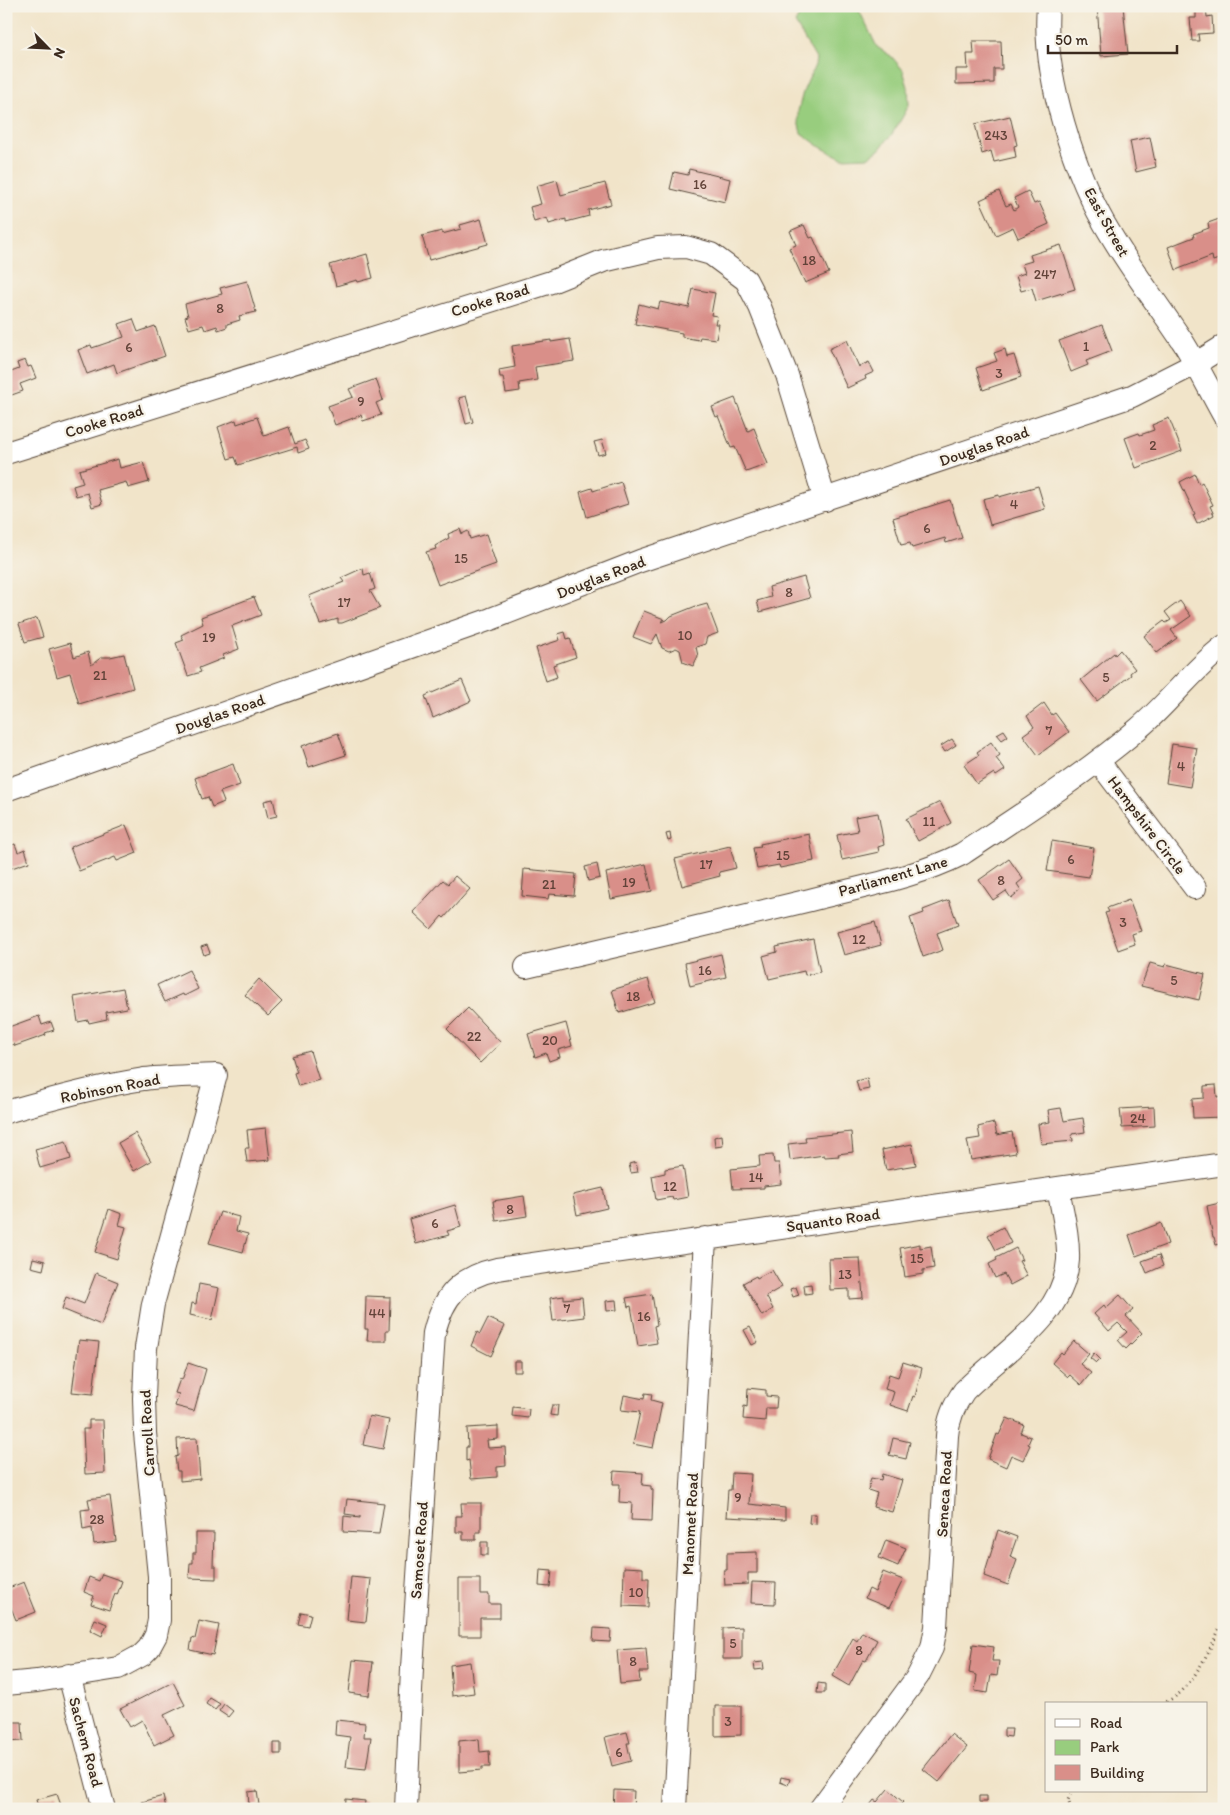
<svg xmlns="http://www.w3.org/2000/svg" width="1230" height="1815" viewBox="0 0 1230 1815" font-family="Itim,sans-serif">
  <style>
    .green { fill: #98cd7e; stroke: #6a7c4e }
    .building { fill: #d98f89 }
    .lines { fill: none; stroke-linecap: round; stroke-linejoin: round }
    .minor-casing { stroke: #564638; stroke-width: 24 }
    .path { stroke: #564638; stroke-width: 3; stroke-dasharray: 1 4; stroke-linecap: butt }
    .minor { stroke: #fff; stroke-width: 22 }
    .labels { text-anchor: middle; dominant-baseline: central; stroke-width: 4.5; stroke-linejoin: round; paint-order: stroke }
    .number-label { font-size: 14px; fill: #624339 }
    .street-label { font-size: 16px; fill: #3b2a1e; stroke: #f7f3e8 }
  </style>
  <rect width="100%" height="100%" fill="#f7f3e8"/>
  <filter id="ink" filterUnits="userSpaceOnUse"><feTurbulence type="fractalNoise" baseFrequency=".02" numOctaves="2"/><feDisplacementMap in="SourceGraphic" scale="10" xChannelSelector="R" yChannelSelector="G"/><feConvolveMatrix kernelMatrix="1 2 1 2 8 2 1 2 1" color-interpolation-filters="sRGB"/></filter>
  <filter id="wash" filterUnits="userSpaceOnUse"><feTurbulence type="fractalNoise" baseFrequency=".0096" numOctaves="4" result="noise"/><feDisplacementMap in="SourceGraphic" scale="20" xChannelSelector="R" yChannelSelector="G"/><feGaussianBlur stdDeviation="1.12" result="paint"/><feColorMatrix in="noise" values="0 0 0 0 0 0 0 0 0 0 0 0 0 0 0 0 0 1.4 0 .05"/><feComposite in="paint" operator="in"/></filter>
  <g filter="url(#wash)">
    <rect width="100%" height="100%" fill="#f1e4c9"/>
    <path class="green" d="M805 6H855L858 8 877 47 891 56 903 70 908 87 909 105 902 118 892 134 879 150 869 157 842 158 822 148 801 133 798 121V111L803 92 815 65 816 59 795 23Z"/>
    <g id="blocks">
      <path class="building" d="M1097 6H1123L1128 54 1101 56Z
        M1196 6H1206L1207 17 1212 16 1213 33 1198 34 1199 41H1192L1190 18H1196Z
        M973 41H1001L1002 69H994V83L956 84V69H968L967 54H974Z
        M1010 116 1017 145 1014 146 1016 157 994 162 991 151 982 154 975 124Z
        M1150 137 1156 167 1136 172 1130 141Z
        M689 169 730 179 725 202 670 189 674 172 688 175Z
        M557 180 561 195 605 183 611 204 588 210 589 216 566 222V219L549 224 547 218 534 222 530 207 541 204 536 186Z
        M999 191 1006 206 1011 204 1014 210 1018 207 1014 198 1028 191 1034 204 1039 202 1049 224 1018 238 1013 227 996 235 980 200Z
        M1222 218 1224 222V253H1222L1224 257 1213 261 1212 256 1176 270 1168 247 1194 237 1193 234 1209 228 1208 223Z
        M481 219 488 244 429 260 422 236 442 231V234L461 229 460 225Z
        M804 225 810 238 813 237 829 273 805 283 789 248 796 245 790 231Z
        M1061 245 1075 289 1036 301 1032 288 1021 291 1016 276 1025 273 1022 264 1032 261 1030 255Z
        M367 254 373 278 358 282 357 280 336 286 330 265Z
        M247 281 256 312 239 316 240 320 227 324V327L218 330 217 326 205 330 203 325 189 329 185 317 188 316 185 304 222 294 220 288Z
        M693 289 715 293 711 315 717 316 715 324H719L716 339 700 337 699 340 682 337V333L635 324 639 304 658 309 660 302 689 308Z
        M133 319 138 332 155 326 165 356 117 373 114 364 87 374 78 350 91 345 92 348 124 337 119 324Z
        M1102 325 1112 351 1086 361 1088 365 1071 372 1059 341Z
        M570 339 574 361 535 367 537 380 519 383 520 391 506 393 503 377H500L499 370 515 367 512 346 551 340V342Z
        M847 340 859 367 869 362 874 372 865 376 866 379 847 388 829 349Z
        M1005 349 1007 357 1014 355 1021 377 983 390 976 368 997 361 994 353Z
        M25 360 28 367 31 366 36 378 20 384 23 391 6 397V374L19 369 17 363Z
        M376 379 383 400 376 403 381 415 363 421 361 415 335 425 328 406 353 397 349 389Z
        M466 396 473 422 466 424 459 398Z
        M735 398 748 431 754 428 768 464 746 472 735 447 731 448 718 416 716 417 712 407Z
        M257 417 264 436 289 427 295 444 305 440 309 449 298 453 297 447 238 465 235 457 228 459 218 427 236 420 237 424Z
        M1169 418 1182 451 1136 468 1125 438 1139 433 1140 435 1154 430 1152 425Z
        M602 440 606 453 598 455 594 442Z
        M118 459 120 468 143 462 149 482 128 488 126 482 98 490 102 504 92 507 88 493 76 496 73 486 83 483 79 470Z
        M1195 474 1199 484 1202 482 1213 505 1210 506 1214 515 1197 524 1193 515 1195 514 1180 482Z
        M621 482 628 504 587 517 580 492 592 488 593 491Z
        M1038 486 1045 509 990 525 983 499 999 495V497Z
        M950 500 962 538 946 543 945 538 912 548 910 543 901 545 893 518Z
        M460 529 462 534 468 531 470 539 486 534 496 564 438 585 426 552 436 549 435 546 449 538 448 534Z
        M363 568 364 575 370 573 375 589 370 591 380 608 342 623H338V619L320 624 309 596 344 582 341 578Z
        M804 577 810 598 760 612 757 601 771 597 769 587Z
        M254 597 261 615 232 626 239 649 223 655 224 658 199 668 201 672 188 676 176 643 184 640 181 635 203 624 201 617Z
        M1180 601 1191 616 1171 630 1177 638 1157 653 1144 636 1164 621 1166 623 1171 620 1165 612Z
        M707 604 718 633 707 637 705 644 696 647 698 656 693 666 683 662 680 650 676 648 669 651 662 648 657 634 651 644 633 637 644 611 664 619 662 622 667 620 671 616 696 606V607Z
        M37 618 43 637 25 642 19 624Z
        M565 632 567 639 570 638 576 657 553 665 557 677 546 681 536 648 560 640 558 634Z
        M70 643 74 657 88 652 91 665 102 657H110L124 654 133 688 79 704 70 673 57 677 49 649Z
        M1120 650 1135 669 1130 673 1131 675 1097 701 1081 680 1114 653 1115 655Z
        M462 680 471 701 433 718 425 696Z
        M1044 703 1052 715 1055 713 1069 732 1038 755 1023 735 1034 727 1027 716Z
        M1004 730 1008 736 1002 740 997 734Z
        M338 733 346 755 309 767 302 746Z
        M952 739 956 745 945 752 941 746Z
        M991 742 1000 755 996 758 1005 770 996 776 994 773 977 784 964 765 979 755 977 752Z
        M1172 744 1197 748 1190 787 1166 783Z
        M233 764 240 785 220 792 224 802 212 807 208 797 202 799 195 778Z
        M273 799 277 816 268 818 264 801Z
        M940 802 951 823 918 841 906 819Z
        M878 813 884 845 878 847 879 852 842 860 837 835 858 831 855 817Z
        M126 825 137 853 117 861 115 857 79 871 70 847Z
        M670 833 671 840 668 841 666 834Z
        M809 834 814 861 780 868 779 865 757 869 753 848 761 847 760 844Z
        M1052 841 1094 848 1089 877 1047 871Z
        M15 844 18 852 25 849 29 862 6 870V847Z
        M730 846 736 868 719 872 720 876 682 886 675 859Z
        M1009 859 1023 879 1017 884 1021 890 1011 898 1006 891 993 900 979 880Z
        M597 864 600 878 588 881 585 867Z
        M646 864 652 891 611 899 606 873Z
        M524 869 576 874 574 896 549 894 548 899 522 896Z
        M455 876 470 889 444 918 442 916 431 929 413 912 443 880 448 884Z
        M949 900 958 925 937 933 943 950 923 957 910 918 924 913 923 910Z
        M1129 900 1141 931 1132 934 1135 944 1118 950 1105 913 1109 912 1107 908Z
        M875 922 881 945 844 955 837 932Z
        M813 939 820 972 805 975 804 971 769 979 763 956 777 952 776 947Z
        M207 945 210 953 204 955 201 947Z
        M721 954 726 977 690 986 685 963Z
        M1150 963 1165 967 1166 964 1205 974 1199 1000 1141 986Z
        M189 970 198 989 184 996 183 994 165 1002 157 985Z
        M259 979 282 1002 268 1016 245 995Z
        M648 979 655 1002 619 1013 612 990Z
        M123 988 127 1008 106 1012 107 1019 89 1023 88 1020 78 1022 74 997Z
        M468 1008 501 1043 480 1063 447 1029Z
        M39 1016 42 1025 51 1022 54 1030 45 1033 46 1035 15 1046 14 1044 6 1047V1028Z
        M566 1023 572 1046 558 1050 560 1057 549 1061 546 1053 535 1057 528 1034Z
        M310 1051 319 1080 298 1086 294 1073 297 1072 292 1056Z
        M867 1078 869 1089 859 1091 856 1081Z
        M1216 1085 1217 1097 1223 1096 1224 1117 1193 1118 1192 1099 1204 1098V1086Z
        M1154 1107 1155 1126 1122 1128 1120 1109Z
        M1061 1108 1064 1121 1083 1118 1085 1132 1072 1134 1073 1141 1041 1144 1038 1124 1050 1122 1048 1110Z
        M994 1123 997 1135 1012 1132 1016 1153 971 1160 967 1140 980 1138 978 1127Z
        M266 1128 270 1160 247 1162 245 1148H249L247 1130Z
        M851 1132 853 1152 838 1154 839 1156 825 1157 824 1155 790 1160 788 1144 806 1142 805 1137Z
        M135 1133 151 1161 134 1171 118 1143Z
        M722 1135 723 1146 715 1147 714 1137Z
        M66 1141 71 1159 40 1168 35 1149Z
        M912 1144 916 1165 886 1170 882 1150Z
        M773 1155 774 1163H779L781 1184 764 1186V1188L733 1189 731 1169 760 1166 759 1156Z
        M636 1162 638 1172 631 1173 629 1164Z
        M683 1166 688 1197 673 1200 672 1197 656 1200 652 1176 665 1173V1169Z
        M603 1188 607 1208 577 1215 573 1195Z
        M524 1196 527 1216 496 1221 493 1201Z
        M1224 1202V1243L1216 1245 1214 1237H1213L1207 1206Z
        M455 1205 461 1227 447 1231 449 1235 416 1244 409 1219Z
        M109 1209 122 1214 119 1225 126 1227 117 1259 95 1252Z
        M220 1212 239 1217 236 1231 248 1234 243 1252 209 1243Z
        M1161 1223 1168 1244 1136 1256 1129 1235Z
        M1003 1227 1011 1243 996 1250 988 1235Z
        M920 1244V1248L931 1246 934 1268 923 1270V1274L905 1277 900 1248Z
        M1016 1248 1022 1260 1019 1261 1027 1276 1010 1285 1004 1274 995 1278 989 1264 997 1260 996 1258Z
        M1159 1255 1163 1266 1147 1273 1142 1261Z
        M33 1258 45 1261 43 1270 31 1267Z
        M860 1258 863 1298 849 1299V1289L830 1290 829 1259Z
        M772 1270 782 1287 766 1296 773 1309 762 1316 743 1283 756 1276 757 1278Z
        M96 1273 118 1282 101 1325 62 1309 66 1297 84 1304Z
        M199 1284 219 1288 212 1320 190 1315 192 1303 196 1304Z
        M811 1284 812 1293 805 1294 804 1285Z
        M796 1287 799 1295 793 1297 790 1289Z
        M652 1294 657 1325 654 1326 657 1343 638 1346 631 1306 628 1307 626 1298Z
        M1120 1295 1133 1310 1126 1316 1142 1333 1126 1349 1118 1340 1127 1332 1118 1323 1109 1331 1094 1314 1104 1305 1106 1308Z
        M366 1296 390 1297 389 1331H386V1341H367L368 1329H365Z
        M564 1296V1299L582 1297 584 1317 553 1321 550 1298Z
        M616 1300 617 1310 607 1311 606 1301Z
        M488 1318 505 1326 491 1356 471 1346 477 1332 480 1334Z
        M750 1327 758 1342 752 1345 744 1330Z
        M79 1340 99 1342 93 1394 72 1392Z
        M1074 1341 1089 1354 1080 1364 1091 1373 1081 1385 1070 1375 1068 1377 1052 1363 1061 1352 1063 1354Z
        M1094 1353 1100 1359 1096 1363 1090 1358Z
        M514 1361H521V1372H514Z
        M903 1362 922 1368 915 1397 913 1396 908 1411 890 1405 894 1392 885 1389 889 1374 898 1377Z
        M188 1363 206 1369 194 1411 175 1406 179 1394 175 1393 180 1379 182 1380Z
        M748 1388 766 1390V1396L777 1397 776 1408H766L765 1421 743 1419 744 1406 747 1407Z
        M645 1393 652 1394 651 1400 662 1403 653 1448 633 1444 640 1412 621 1410 624 1395 644 1399Z
        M552 1405H558L557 1416 550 1415Z
        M513 1407 529 1409 528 1418 512 1416Z
        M369 1416 389 1420 383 1449 363 1445Z
        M1007 1418 1024 1425 1021 1433 1031 1437 1028 1444 1030 1445 1023 1460 1011 1455 1006 1467 988 1459 997 1434 999 1435Z
        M89 1420H103L105 1473 85 1474 83 1429H89Z
        M498 1426V1439L487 1440 488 1448 505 1447 506 1466 497 1467V1477L471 1479 469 1460 466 1461V1447H468L467 1428Z
        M197 1438 200 1479 180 1481V1471H177L175 1457 178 1456 177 1439Z
        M893 1438 910 1442 906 1459 889 1455Z
        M614 1471 643 1473 642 1485 651 1486V1489L653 1490 652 1521 631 1520 632 1503 619 1502 620 1484H613Z
        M732 1473 751 1474 749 1504 785 1508V1520L726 1517 728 1490H731Z
        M882 1474 902 1480 892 1512 873 1507 877 1493 868 1490 871 1478 881 1480Z
        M110 1496 116 1541 94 1544 92 1528 83 1530 81 1510 90 1509 88 1499Z
        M347 1499 384 1503 379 1534 343 1532 344 1516 360 1518V1516L345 1514Z
        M461 1503H481V1532H476V1540H463V1532H456V1516H462Z
        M810 1514H816V1524L809 1523Z
        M998 1530 1017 1537 1010 1557 1017 1560 1008 1585 984 1576Z
        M196 1533H214L213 1566H216V1579L189 1578 190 1563H193V1553H196Z
        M886 1540 906 1548 898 1566 879 1558Z
        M481 1542H488V1555H481Z
        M757 1552V1573H748V1584L725 1585 724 1570H727V1553Z
        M624 1567 643 1568V1578H649L648 1607 623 1606Z
        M540 1570 552 1571 550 1587 539 1586Z
        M883 1572 903 1580 889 1608 865 1598 869 1589 875 1592Z
        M102 1574 122 1581 117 1595 115 1594 109 1610 91 1604 94 1596 84 1592 89 1577 99 1581Z
        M351 1577 371 1579 366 1622 347 1620Z
        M459 1579H480V1594H489V1604H500V1618H480V1636H459Z
        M24 1582 36 1612 16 1620 6 1595V1589Z
        M752 1582 776 1583 775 1604 751 1603Z
        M301 1612 311 1614 308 1626 298 1624Z
        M95 1619 107 1624 102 1636 90 1630Z
        M199 1621 219 1625 213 1655 190 1650 192 1638 195 1639Z
        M742 1627V1659H723V1628Z
        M594 1628 611 1629 610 1642 593 1641Z
        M862 1632 877 1640 866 1661 863 1660 849 1686 832 1676 853 1638 857 1641Z
        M973 1644 994 1647 992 1661H999L997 1676 991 1675 988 1693 975 1691 977 1675 969 1673Z
        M646 1648 648 1672H639L640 1682 620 1684 617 1650Z
        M353 1660 373 1662 369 1696 349 1693Z
        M470 1662 474 1693 452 1696 450 1665Z
        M763 1662 764 1669 755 1670 754 1663Z
        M173 1682 185 1705 164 1715 174 1735 154 1745 142 1720 130 1727 120 1709Z
        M818 1683 825 1684V1693H817Z
        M210 1698 220 1704 215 1710 206 1704Z
        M224 1704 233 1711 228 1717 219 1711Z
        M715 1706H741V1735L715 1736Z
        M336 1720 365 1723 364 1737H371L366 1769 346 1767 350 1737 335 1735Z
        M6 1722H22L23 1741 6 1742Z
        M1004 1729H1012L1011 1737 1004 1736Z
        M627 1732 630 1743H627L631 1761 612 1766 605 1737Z
        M951 1734 967 1747 939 1782 923 1769Z
        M479 1739 480 1752 489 1751 490 1767H482V1770L459 1772V1741Z
        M274 1743H281V1754H274Z
        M781 1777 790 1779 788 1785 780 1782Z
        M888 1789 903 1802 897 1809H867L874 1800 877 1802Z
        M614 1790 634 1791 633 1809H613Z
        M257 1791 259 1805 249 1806 248 1792Z
        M57 1794 62 1808 39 1809 36 1800Z
        M163 1796 166 1809H143L142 1802Z
        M979 1796H987V1802H979Z
        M346 1799 365 1801 364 1809H345Z
        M715 1804 717 1809H705Z"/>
    </g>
  </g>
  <g filter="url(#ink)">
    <use href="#blocks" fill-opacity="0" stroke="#564638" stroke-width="1"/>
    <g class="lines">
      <g class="minor-casing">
        <path id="minor" d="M1048 6C1042 74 1075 177 1111 235 1133 272 1159 306 1183 342 1198 366 1210 391 1224 416
          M6 453 551 282 603 261 658 248 686 247 711 254 746 280 760 307 787 375 825 500
          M1099 762 1195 888
          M6 790 491 619 640 561 1132 396 1195 364 1224 346
          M526 967C621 945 715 923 810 900 860 887 915 878 962 854 1022 814 1084 775 1139 728 1169 703 1192 670 1224 646
          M6 1112C51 1099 98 1086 144 1079 168 1076 192 1076 216 1075L153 1304 146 1348 144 1398 145 1433 159 1576V1620L156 1635 149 1648 142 1655 118 1668 37 1681 6 1684
          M69 1675 104 1809
          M406 1809 412 1668 434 1333C443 1296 460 1277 497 1269L1224 1164
          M675 1809 705 1238
          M820 1809 918 1676 932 1648 936 1627 947 1436C948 1419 954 1405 964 1391 1002 1352 1064 1319 1068 1260 1069 1236 1062 1211 1058 1188"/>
      </g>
      <path class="path" d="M1162 1704C1167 1701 1172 1699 1176 1696 1195 1683 1213 1642 1224 1620
        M1071 1809 1068 1800 1072 1791"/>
      <use href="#minor" class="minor"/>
    </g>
  </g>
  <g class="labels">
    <g class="number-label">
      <text x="996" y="135">243</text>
      <text x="700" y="184">16</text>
      <text x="809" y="260">18</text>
      <text x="1045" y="274">247</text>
      <text x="220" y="308">8</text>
      <text x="1086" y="346">1</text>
      <text x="129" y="347">6</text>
      <text x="999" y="373">3</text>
      <text x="361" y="401">9</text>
      <text x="1153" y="445">2</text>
      <text x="1014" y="504">4</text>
      <text x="927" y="528">6</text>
      <text x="461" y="558">15</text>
      <text x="789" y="592">8</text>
      <text x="344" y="602">17</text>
      <text x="685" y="635">10</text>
      <text x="209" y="637">19</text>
      <text x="100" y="675">21</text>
      <text x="1106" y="677">5</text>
      <text x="1049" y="730">7</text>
      <text x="1181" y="766">4</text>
      <text x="929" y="821">11</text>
      <text x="783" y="855">15</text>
      <text x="1071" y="859">6</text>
      <text x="706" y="864">17</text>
      <text x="1001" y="880">8</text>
      <text x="629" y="882">19</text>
      <text x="549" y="884">21</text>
      <text x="1123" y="922">3</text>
      <text x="859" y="939">12</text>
      <text x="705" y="970">16</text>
      <text x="1174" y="980">5</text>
      <text x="633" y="996">18</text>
      <text x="474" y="1036">22</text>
      <text x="550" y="1040">20</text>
      <text x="1138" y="1118">24</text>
      <text x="756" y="1177">14</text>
      <text x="670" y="1186">12</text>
      <text x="510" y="1209">8</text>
      <text x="435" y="1223">6</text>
      <text x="917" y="1258">15</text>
      <text x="845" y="1274">13</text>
      <text x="567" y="1308">7</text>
      <text x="377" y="1313">44</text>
      <text x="644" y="1316">16</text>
      <text x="738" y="1497">9</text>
      <text x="97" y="1519">28</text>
      <text x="636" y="1592">10</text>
      <text x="733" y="1643">5</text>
      <text x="859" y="1650">8</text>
      <text x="633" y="1661">8</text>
      <text x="728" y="1721">3</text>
      <text x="619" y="1752">6</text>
    </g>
    <g class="street-label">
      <text transform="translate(1107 222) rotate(61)">East Street</text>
      <text transform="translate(490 300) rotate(-17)">Cooke Road</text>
      <text transform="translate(104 421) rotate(-17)">Cooke Road</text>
      <text transform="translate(984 446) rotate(-19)">Douglas Road</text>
      <text transform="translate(601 577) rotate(-21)">Douglas Road</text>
      <text transform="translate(220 714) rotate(-19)">Douglas Road</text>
      <text transform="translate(1147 825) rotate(53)">Hampshire Circle</text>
      <text transform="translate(893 876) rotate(-16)">Parliament Lane</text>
      <text transform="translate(110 1088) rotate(-11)">Robinson Road</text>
      <text transform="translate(833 1220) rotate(-8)">Squanto Road</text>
      <text transform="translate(147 1433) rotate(-93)">Carroll Road</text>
      <text transform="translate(944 1494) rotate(-87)">Seneca Road</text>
      <text transform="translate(690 1524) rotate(-87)">Manomet Road</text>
      <text transform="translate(419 1550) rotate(-86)">Samoset Road</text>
      <text transform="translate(86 1742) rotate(75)">Sachem Road</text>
    </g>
  </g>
  <rect width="1230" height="1815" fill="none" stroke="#f7f3e8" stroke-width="25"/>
  <rect x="1045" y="1702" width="162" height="90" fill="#f7f3e8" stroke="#aca397"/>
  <rect x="1055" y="1719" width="25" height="8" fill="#ffffff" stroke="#aca397"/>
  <text x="1090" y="1728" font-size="15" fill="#3b2a1e">Road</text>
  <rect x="1055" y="1740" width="25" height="15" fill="#98cd7e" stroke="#aca397"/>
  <text x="1090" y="1752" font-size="15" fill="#3b2a1e">Park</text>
  <rect x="1055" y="1765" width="25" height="15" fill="#d98f89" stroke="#aca397"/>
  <text x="1090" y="1778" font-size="15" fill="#3b2a1e">Building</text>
  <g transform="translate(48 48) rotate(114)" stroke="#f7f3e8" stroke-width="4" paint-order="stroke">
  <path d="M0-4L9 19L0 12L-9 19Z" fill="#3b2a1e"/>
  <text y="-8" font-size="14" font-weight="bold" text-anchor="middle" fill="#3b2a1e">N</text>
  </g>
  <path d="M1048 45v8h129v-8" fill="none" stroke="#3b2a1e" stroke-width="2.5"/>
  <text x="1055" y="45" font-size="15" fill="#3b2a1e" stroke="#f7f3e8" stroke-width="4" paint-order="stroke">50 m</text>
</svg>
